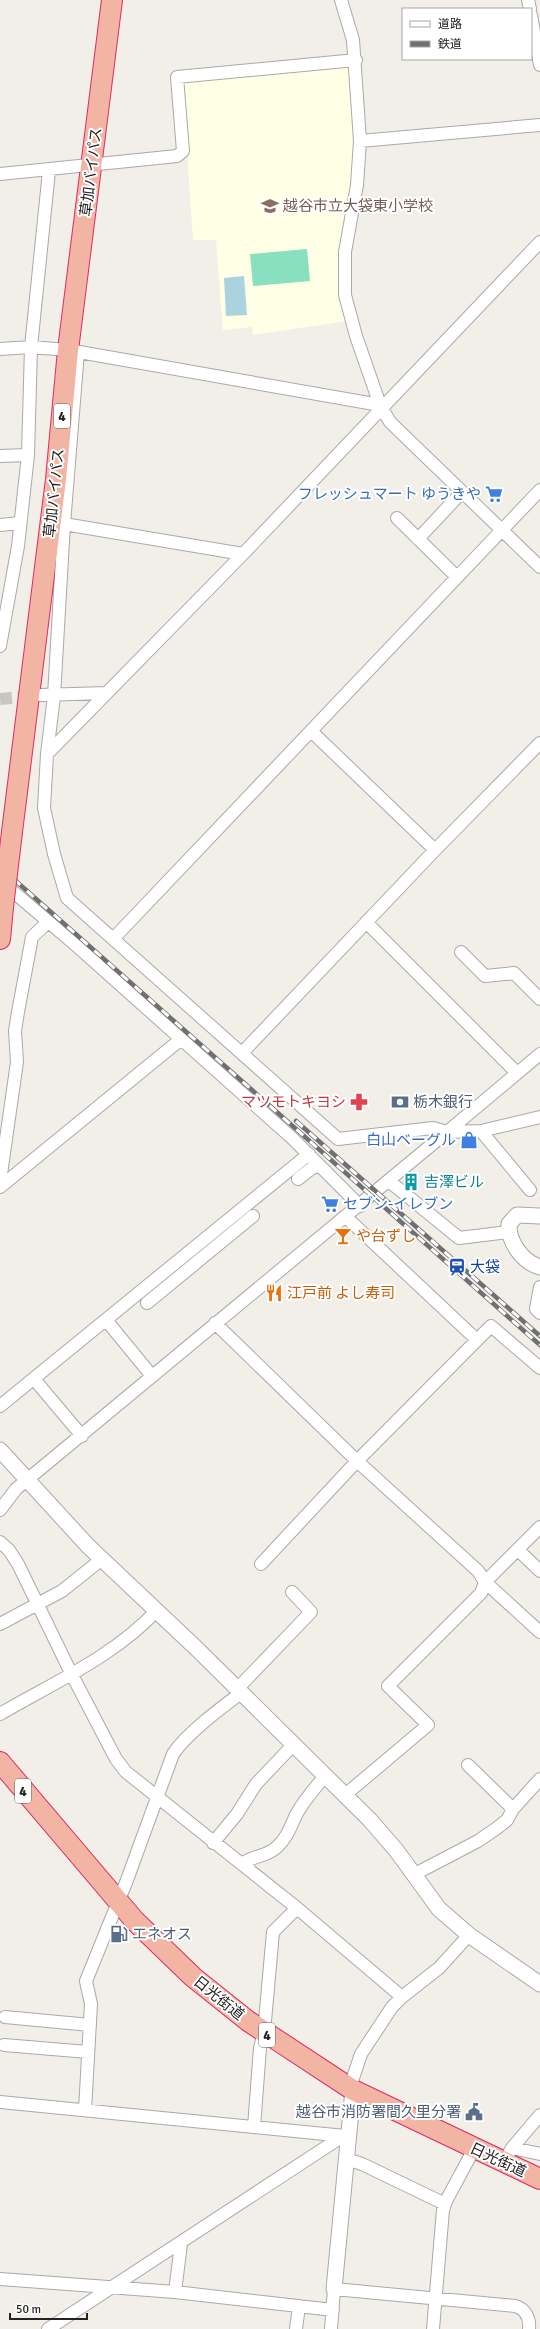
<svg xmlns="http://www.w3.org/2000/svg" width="540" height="2329" viewBox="0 0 540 2329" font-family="Signika,'Noto Sans JP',sans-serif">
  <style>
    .education { fill: #ffffe5 }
    .pitch { fill: #88e0be }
    .water { fill: #aad3df }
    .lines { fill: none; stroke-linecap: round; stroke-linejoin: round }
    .minor-tunnel { stroke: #c8c6c1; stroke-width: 12; stroke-dasharray: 12 6; stroke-linecap: butt }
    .minor-casing { stroke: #a9a9a9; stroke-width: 14 }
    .tertiary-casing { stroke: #a9a9a9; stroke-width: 17 }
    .trunk-casing { stroke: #dc2a67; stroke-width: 22 }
    .minor { stroke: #fff; stroke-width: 12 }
    .tertiary { stroke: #fff; stroke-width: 15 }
    .trunk { stroke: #f2b4a3; stroke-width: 20 }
    .rail-casing { stroke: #707070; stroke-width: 4.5 }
    .rail { stroke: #fff; stroke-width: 3; stroke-dasharray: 9; stroke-linecap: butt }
    .trunk-bridge-casing { stroke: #dc2a67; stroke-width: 22; stroke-linecap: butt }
    .trunk-bridge { stroke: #f2b4a3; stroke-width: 20 }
    .labels { text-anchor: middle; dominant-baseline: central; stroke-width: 4; stroke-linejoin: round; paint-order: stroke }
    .shield { fill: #fff; stroke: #646464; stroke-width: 1 }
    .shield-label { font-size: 14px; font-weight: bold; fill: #222 }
    .street-label { font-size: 15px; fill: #222; stroke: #fff }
    .education-label { font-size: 15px; fill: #785e54; stroke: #fff; text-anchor: start }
    .shop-label { font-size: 15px; fill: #366cbe; stroke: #fff; text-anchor: end }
    .health-label { font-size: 15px; fill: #be3a42; stroke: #fff; text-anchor: end }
    .service-label { font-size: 15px; fill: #4e5e75; stroke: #fff; text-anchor: start }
    .culture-label { font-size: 15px; fill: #0d838f; stroke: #fff; text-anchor: start }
    .food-label { font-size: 15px; fill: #c56008; stroke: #fff; text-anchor: start }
    .transit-label { font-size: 15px; fill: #164399; stroke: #fff; text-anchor: start }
  </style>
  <rect width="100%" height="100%" fill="#f2efe9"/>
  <path class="education" d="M353 64 357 140 348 321 253 335 252 327 223 330 216 240H193L182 80Z"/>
  <path class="pitch" d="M307 249 310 281 253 286 250 254Z"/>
  <path class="water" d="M244 276 247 315 226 316 224 278Z"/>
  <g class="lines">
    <path class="minor-tunnel" d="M0 699 35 696"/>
    <g class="minor-casing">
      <path id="minor" d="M341 0 353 40 360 141 357 185 345 252V295L356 336 380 405 390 422 540 567
        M528 0 530 9
        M531 15 540 65
        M360 141 540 125
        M0 174 177 156 183 151 177 77 356 60
        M540 242 243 554 47 754 44 808 54 854 67 898 338 1139 433 1128 447 1132 540 1054
        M0 349 31 347 68 350 380 405
        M0 456 28 455
        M397 518 457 577
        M64 524 243 554
        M0 525 19 523
        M418 539 461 493
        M0 646 18 546 28 455 31 347 49 171
        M40 695 107 693
        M311 731 435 850
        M47 754 54 696 64 524 78 352
        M3 883 78 947 292 1138 360 1206
        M366 922 517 1073
        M113 939 540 490
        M461 952 485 976 514 973 540 999
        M242 1053 435 850 540 743
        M481 1131 530 1190
        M298 1179 312 1168 320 1166
        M0 1181 17 1062 15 1031 18 1012 32 937 48 922
        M389 1181 459 1238 508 1232
        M0 1187 180 1040
        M346 1217 477 1340
        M540 1287 536 1309 540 1313
        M147 1303 253 1216
        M106 1320 152 1376
        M215 1323 357 1461 478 1571 485 1582 540 1632
        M34 1379 82 1436
        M0 1406 309 1154
        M0 1510 16 1489 447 1132 481 1131 540 1117
        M0 1542 9 1550 18 1564 71 1673 116 1759 126 1772 297 1908 402 1997
        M518 1550 540 1571
        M261 1564 357 1461 491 1326 540 1368
        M0 1624 62 1591 102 1559
        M237 1689 311 1612 292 1592
        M0 1714C53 1683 115 1656 157 1610
        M468 1765 513 1809
        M345 1795 428 1725 388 1686 481 1593 485 1582 540 1527
        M213 1843 237 1814 256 1784 294 1744
        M242 1864C253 1855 267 1857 277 1847 288 1837 291 1825 297 1813 305 1799 315 1788 325 1776
        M413 1875 478 1841 497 1828 507 1820 513 1809 540 1779
        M5 2017 90 2025
        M4 2045 88 2052
        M350 2087 361 2054 392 2007 402 1997 439 1968 469 1935
        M0 2102 345 2136
        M85 2110 91 2004 86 1981 127 1880 173 1754C187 1733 221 1708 241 1693
        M254 2127 260 2048 264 2032 273 1932 297 1908
        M512 2148 540 2154
        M346 2159 362 2164 445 2204
        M503 2163 512 2148 540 2115
        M0 2279 175 2292 333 2310
        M175 2292 181 2244
        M48 2329 343 2136
        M296 2329 299 2306
        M331 2329 334 2289 515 2306C526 2309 530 2319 529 2329
        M433 2329 443 2210 446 2201 474 2149"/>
    </g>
    <g class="tertiary-casing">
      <path id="tertiary" d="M540 1216 517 1215 509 1224C508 1241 522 1262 540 1267
        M0 1450 88 1546 197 1649 370 1820 396 1850 439 1909 469 1935 540 1984
        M334 2289 353 2090"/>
    </g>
    <g class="trunk-casing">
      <path id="trunk" d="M12 832 56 479 68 350 112 0
        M0 939 3 907
        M0 1762 135 1921 193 1977 248 2021 353 2090 540 2179"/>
    </g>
    <use href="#minor" class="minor"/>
    <use href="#tertiary" class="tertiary"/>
    <use href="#trunk" class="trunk"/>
    <g class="rail-casing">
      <path id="rail" d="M0 867 540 1345
        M296 1121 540 1336"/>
    </g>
    <use href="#rail" class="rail"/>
    <g class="trunk-bridge-casing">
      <path id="trunk-bridge" d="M3 907 12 832"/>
    </g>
    <use href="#trunk-bridge" class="trunk-bridge"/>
  </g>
  <defs>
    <g id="school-bare" transform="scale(1.38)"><path d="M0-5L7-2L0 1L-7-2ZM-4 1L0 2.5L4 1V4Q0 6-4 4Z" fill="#8d6e63" stroke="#fff" stroke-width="2.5" paint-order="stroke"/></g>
    <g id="supermarket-bare" transform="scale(1.38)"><path d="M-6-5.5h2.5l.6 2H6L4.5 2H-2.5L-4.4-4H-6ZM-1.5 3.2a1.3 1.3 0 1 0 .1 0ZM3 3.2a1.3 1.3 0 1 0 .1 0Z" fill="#3f7fe0" stroke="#fff" stroke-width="2.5" paint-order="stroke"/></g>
    <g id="pharmacy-bare" transform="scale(1.38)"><path d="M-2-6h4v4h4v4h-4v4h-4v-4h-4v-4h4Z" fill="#e0444e" stroke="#fff" stroke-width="2.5" paint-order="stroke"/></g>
    <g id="bank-bare" transform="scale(1.38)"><path d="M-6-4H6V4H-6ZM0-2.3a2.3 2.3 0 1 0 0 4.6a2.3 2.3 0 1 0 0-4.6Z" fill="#5c6f8a" stroke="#fff" stroke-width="2.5" paint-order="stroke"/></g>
    <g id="shop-bare" transform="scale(1.38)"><path d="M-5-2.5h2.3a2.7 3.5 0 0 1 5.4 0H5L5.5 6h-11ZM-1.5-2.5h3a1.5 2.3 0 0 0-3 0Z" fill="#3f7fe0" stroke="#fff" stroke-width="2.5" paint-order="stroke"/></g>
    <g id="building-bare" transform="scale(1.38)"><path d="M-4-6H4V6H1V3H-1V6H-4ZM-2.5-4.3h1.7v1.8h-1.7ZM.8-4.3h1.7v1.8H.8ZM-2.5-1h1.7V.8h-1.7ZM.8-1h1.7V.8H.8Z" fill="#0f9aa8" stroke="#fff" stroke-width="2.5" paint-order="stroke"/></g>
    <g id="bar-bare" transform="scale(1.38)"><path d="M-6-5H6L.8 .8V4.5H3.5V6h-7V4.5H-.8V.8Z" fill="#e8710a" stroke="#fff" stroke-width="2.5" paint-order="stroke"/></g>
    <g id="station-bare" transform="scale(1.38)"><path d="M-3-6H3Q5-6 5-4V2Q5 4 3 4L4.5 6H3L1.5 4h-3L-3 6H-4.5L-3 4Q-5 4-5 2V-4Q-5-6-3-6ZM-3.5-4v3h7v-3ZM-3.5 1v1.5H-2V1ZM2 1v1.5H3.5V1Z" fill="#1a4fb4" stroke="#fff" stroke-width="2.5" paint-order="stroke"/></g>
    <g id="restaurant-bare" transform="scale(1.38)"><path d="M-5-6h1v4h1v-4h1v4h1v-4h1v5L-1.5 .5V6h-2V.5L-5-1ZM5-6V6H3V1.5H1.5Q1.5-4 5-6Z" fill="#e8710a" stroke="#fff" stroke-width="2.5" paint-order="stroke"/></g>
    <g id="fuel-bare" transform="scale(1.38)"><path d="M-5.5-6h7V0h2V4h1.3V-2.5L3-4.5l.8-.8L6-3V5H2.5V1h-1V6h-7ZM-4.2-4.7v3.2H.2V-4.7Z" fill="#5c6f8a" stroke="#fff" stroke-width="2.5" paint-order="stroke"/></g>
    <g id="civic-bare" transform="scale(1.38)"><path d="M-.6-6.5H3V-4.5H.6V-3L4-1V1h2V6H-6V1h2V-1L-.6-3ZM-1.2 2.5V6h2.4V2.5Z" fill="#5c6f8a" stroke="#fff" stroke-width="2.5" paint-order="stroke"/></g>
  </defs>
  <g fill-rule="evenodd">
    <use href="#school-bare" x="270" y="206"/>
    <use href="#supermarket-bare" x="494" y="494"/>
    <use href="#pharmacy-bare" x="359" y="1102"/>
    <use href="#bank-bare" x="400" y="1102"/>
    <use href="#shop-bare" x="469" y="1140"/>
    <use href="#building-bare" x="411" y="1182"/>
    <use href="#supermarket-bare" x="330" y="1204"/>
    <use href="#bar-bare" x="343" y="1236"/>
    <use href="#station-bare" x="457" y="1267"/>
    <use href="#restaurant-bare" x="274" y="1293"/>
    <use href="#fuel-bare" x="119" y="1934"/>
    <use href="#civic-bare" x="474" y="2112"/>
  </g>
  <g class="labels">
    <g class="shield">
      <rect x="54" y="404" width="16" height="24" rx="3"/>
      <rect x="15" y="1779" width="16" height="24" rx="3"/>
      <rect x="259" y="2023" width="16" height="24" rx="3"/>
    </g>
    <g class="shield-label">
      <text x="62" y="416">4</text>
      <text x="23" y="1791">4</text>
      <text x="267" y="2035">4</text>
    </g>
    <g class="street-label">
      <text transform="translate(91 172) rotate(-83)">草加バイパス</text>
      <text transform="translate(54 493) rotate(-84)">草加バイパス</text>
      <text transform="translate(219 1998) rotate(39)">日光街道</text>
      <text transform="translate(498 2160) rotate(25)">日光街道</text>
    </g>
    <g class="education-label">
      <text x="283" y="206">越谷市立大袋東小学校</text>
    </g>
    <g class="shop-label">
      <text x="481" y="494">フレッシュマート ゆうきや</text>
      <text x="456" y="1140">白山ベーグル</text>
      <text x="343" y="1204" text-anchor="start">セブン-イレブン</text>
    </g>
    <g class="health-label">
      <text x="346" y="1102">マツモトキヨシ</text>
    </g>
    <g class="service-label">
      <text x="413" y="1102">栃木銀行</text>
      <text x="132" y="1934">エネオス</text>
      <text x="461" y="2112" text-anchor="end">越谷市消防署間久里分署</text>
    </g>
    <g class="culture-label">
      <text x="424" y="1182">吉澤ビル</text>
    </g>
    <g class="food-label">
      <text x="356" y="1236">や台ずし</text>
      <text x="287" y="1293">江戸前 よし寿司</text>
    </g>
    <g class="transit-label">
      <text x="470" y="1267">大袋</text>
    </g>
  </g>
  <rect x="402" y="8" width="130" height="52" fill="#ffffff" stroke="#a7a7a7"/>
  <rect x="410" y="21" width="20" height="6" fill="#ffffff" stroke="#a7a7a7"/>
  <text x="438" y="28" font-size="12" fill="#222222">道路</text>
  <rect x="410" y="41" width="20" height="6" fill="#707070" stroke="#a7a7a7"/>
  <text x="438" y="48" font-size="12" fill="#222222">鉄道</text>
  <path d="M10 2313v6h77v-6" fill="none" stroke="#222222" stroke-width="2"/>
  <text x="16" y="2313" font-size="12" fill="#222222" stroke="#ffffff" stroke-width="3" paint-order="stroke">50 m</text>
</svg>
